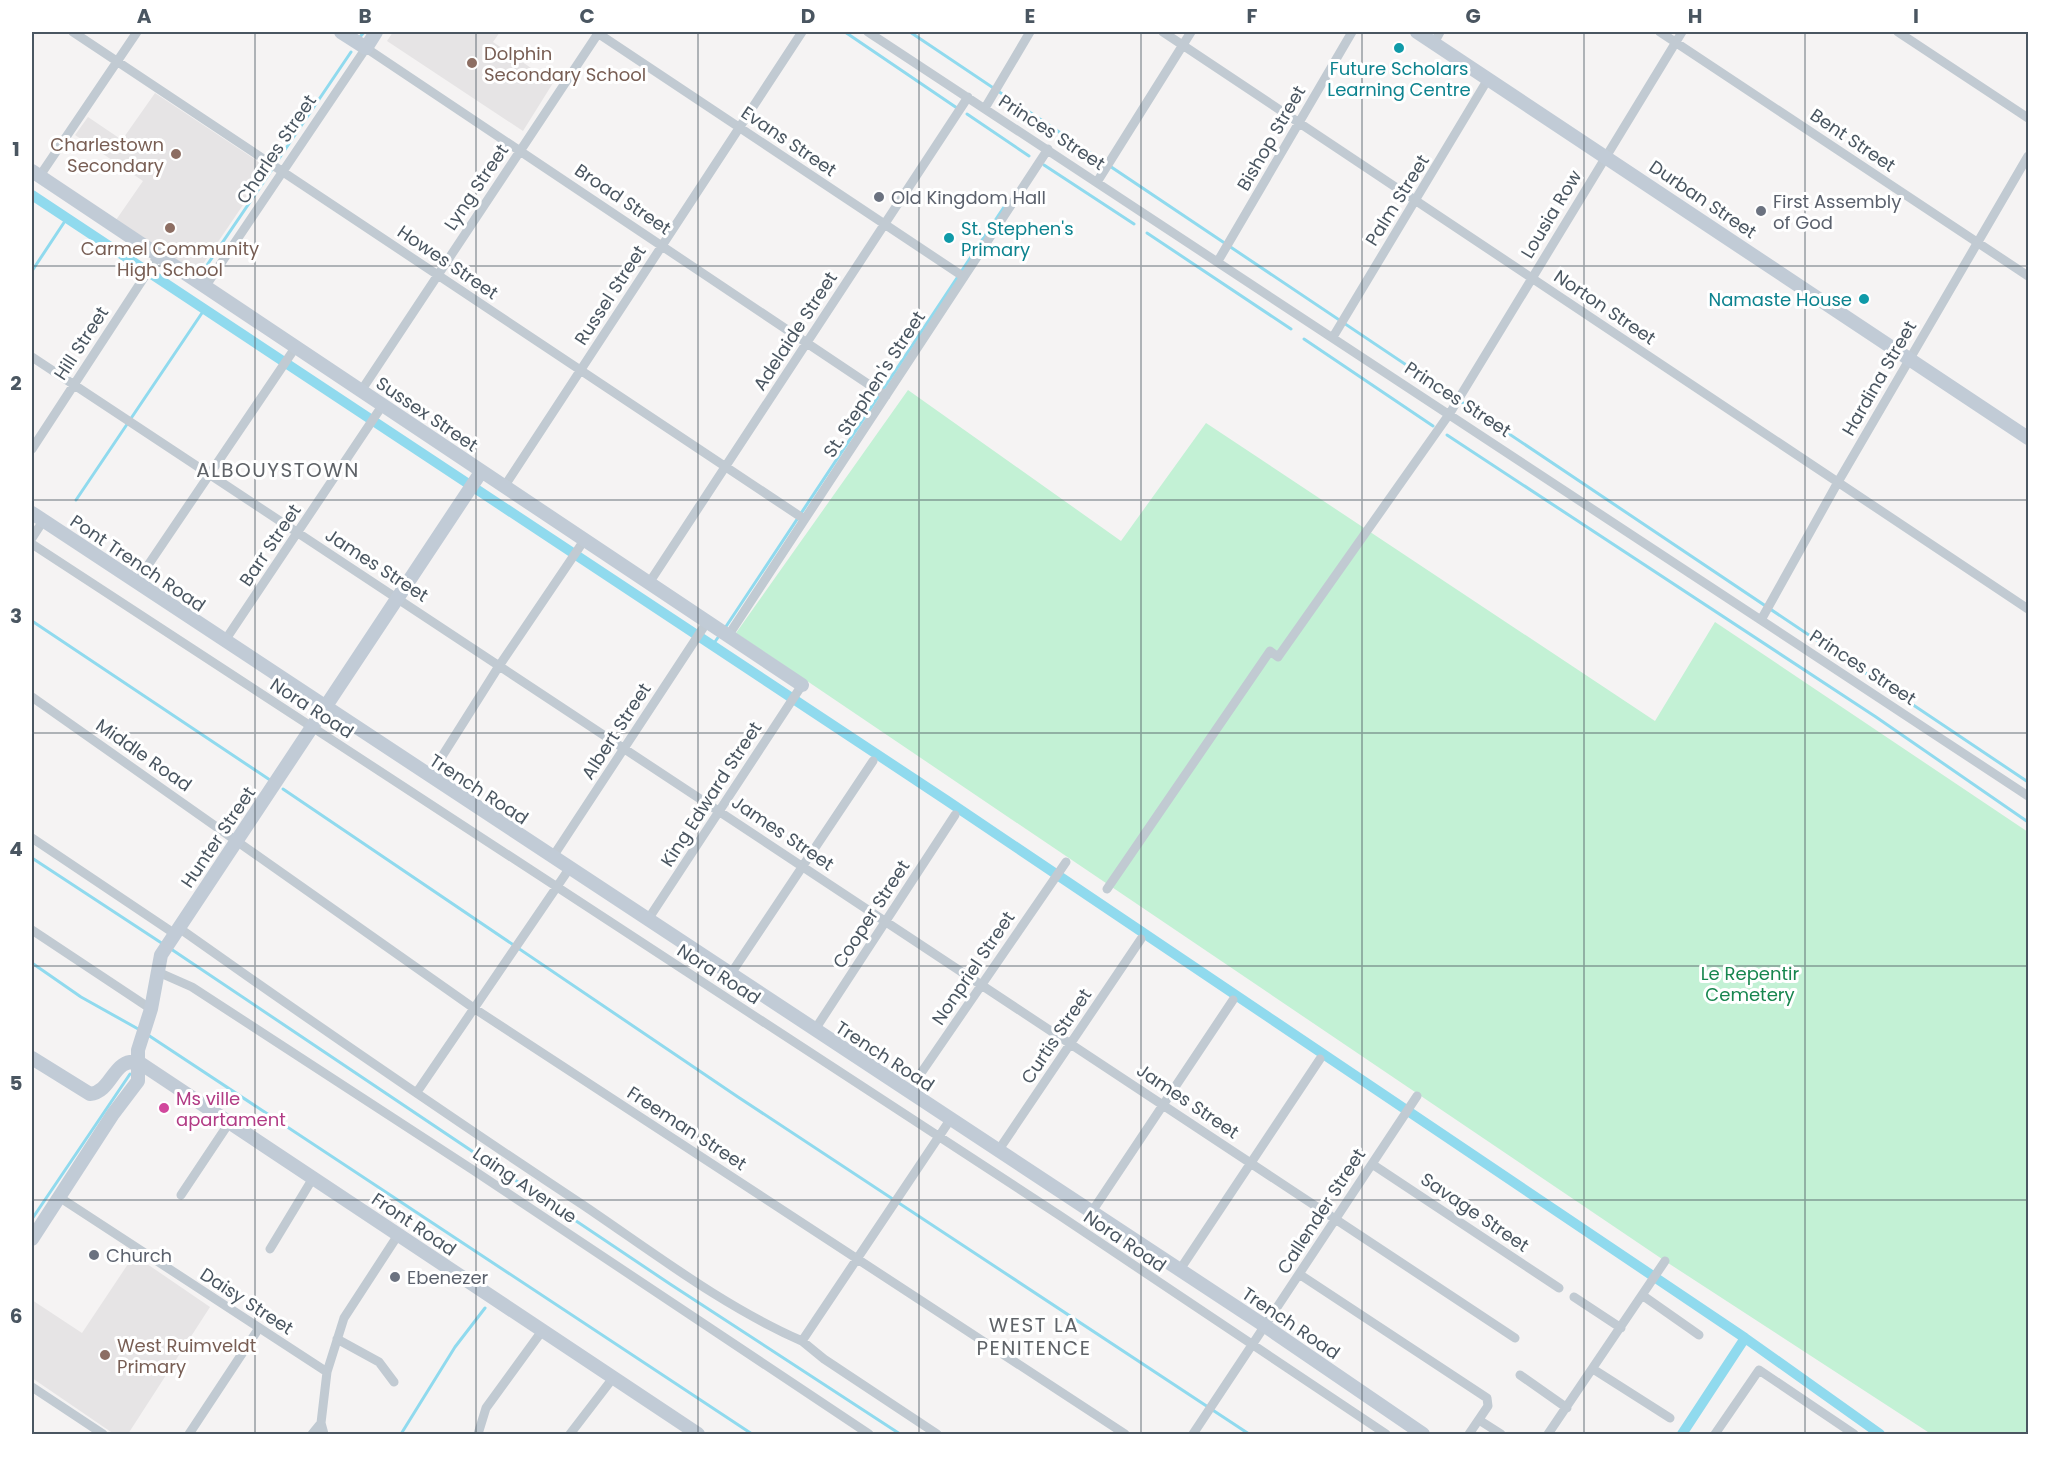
<svg xmlns="http://www.w3.org/2000/svg" width="2060" height="1466" viewBox="0 0 2060 1466" font-family="Poppins,sans-serif">
  <style>
    .education { fill: #e6e4e5 }
    .green { fill: #c3f1d5 }
    .lines { fill: none; stroke-linecap: round; stroke-linejoin: round }
    .stream { stroke: #90daee; stroke-width: 3 }
    .canal { stroke: #90daee; stroke-width: 10 }
    .street { stroke: #c1cad2; stroke-width: 9 }
    .secondary { stroke: #c1cbd6; stroke-width: 14 }
    .grid { fill: none; stroke: #4a5661; stroke-width: 1.5; stroke-opacity: 0.55 }
    .culture-dot { fill: #0f9aa8; stroke: #fff; stroke-width: 2 }
    .education-dot { fill: #8d6e63; stroke: #fff; stroke-width: 2 }
    .worship-dot { fill: #6b7280; stroke: #fff; stroke-width: 2 }
    .hotel-dot { fill: #d1479c; stroke: #fff; stroke-width: 2 }
    .labels { text-anchor: middle; dominant-baseline: central; stroke-width: 6; stroke-linejoin: round; paint-order: stroke }
    .education-label { font-size: 18px; fill: #785e54; stroke: #fff; text-anchor: start }
    .culture-label { font-size: 18px; fill: #0d838f; stroke: #fff }
    .street-label { font-size: 18px; fill: #4a5661; stroke: #fff }
    .worship-label { font-size: 18px; fill: #5b616d; stroke: #fff; text-anchor: start }
    .park-label { font-size: 18px; fill: #17864f; stroke: #fff }
    .hotel-label { font-size: 18px; fill: #b23c85; stroke: #fff; text-anchor: start }
    .neighbourhood-label { font-size: 20px; letter-spacing: 1.5px; fill: #5f6368; stroke: #fff }
    .neatline { fill: none; stroke: #4a5661; stroke-width: 2 }
    .grid-label { font-size: 20px; text-anchor: middle; font-weight: bold; fill: #4a5661 }
  </style>
  <rect width="100%" height="100%" fill="#f5f3f3"/>
  <path class="education" d="M393 32H500L493 42 553 83 523 131 387 41Z
    M155 93 268 168 197 273 116 220 143 181 75 135 88 117 122 140Z
    M134 1255 210 1307 128 1434H114L32 1378V1300L82 1333Z"/>
  <path class="green" d="M908 390 1121 541 1206 423 1655 721 1715 622 2028 832V1434H1931L1665 1261 736 633Z"/>
  <g class="lines">
    <path class="stream" d="M845 32 957 108
      M910 32 2028 782
      M360 37 364 32
      M967 114 1029 156
      M276 163 351 52
      M1044 165 1134 224
      M1147 233 1291 329
      M32 271 67 218
      M201 274 271 171
      M1304 339 1433 426
      M1447 435 1876 717 2028 822
      M76 500 204 310
      M32 621 270 780
      M725 628 1008 201
      M712 646 719 636
      M283 789 738 1097 1249 1434
      M32 858 163 944
      M171 949 670 1284 900 1434
      M32 963 81 997 140 1030
      M148 1035 752 1434
      M32 1219 130 1074
      M401 1434 455 1347 485 1308"/>
    <path class="canal" d="M32 195 946 800 1745 1338 1880 1434
      M1682 1434 1745 1338"/>
    <path class="street" d="M73 32 804 519
      M596 32 964 277
      M868 32 2028 796
      M1163 32 2028 609
      M1660 32 2028 276
      M1898 32 2028 118
      M1434 43 1440 32
      M985 108 1030 32
      M39 177 137 32
      M1097 182 1191 32
      M1218 261 1352 32
      M205 287 366 48 886 396
      M1333 337 1488 79
      M32 357 1515 1338
      M361 391 599 32
      M32 449 158 256
      M504 487 802 32
      M32 538 43 521
      M32 544 1059 1215 1386 1434
      M136 583 295 348
      M649 583 968 97
      M1761 620 1838 482 2028 156
      M728 636 1048 149
      M224 642 382 406
      M32 697 475 1009 1125 1434
      M429 777 499 666 583 542
      M32 838 175 934
      M552 858 707 622
      M1107 889 1270 651 1278 657 1450 413 1682 32
      M647 921 802 685
      M179 928C312 1022 447 1115 583 1205 654 1253 724 1307 802 1341L950 1120
      M32 930 151 1009
      M158 972 192 987 473 1170 869 1434
      M730 975 873 761
      M814 1031 955 815
      M417 1092 569 869
      M908 1092 1066 862
      M998 1151 1141 939
      M1372 1164 1559 1288
      M181 1195 229 1123
      M59 1197 327 1372
      M1091 1213 1233 1000
      M270 1249 313 1178
      M1179 1271 1320 1059
      M1299 1274 1487 1398 1488 1406 1469 1434
      M1642 1295 1699 1335
      M1574 1297 1621 1328
      M337 1339 379 1362 394 1382
      M802 1341 824 1359 937 1434
      M1593 1369 1670 1418
      M1520 1375 1567 1408
      M32 1387 103 1434
      M1479 1420 1501 1434
      M321 1423 324 1434
      M189 1434 259 1328
      M312 1434 321 1423 327 1372 344 1318 398 1235
      M478 1434 486 1408 542 1331
      M570 1434 613 1378
      M1193 1434 1417 1096
      M1548 1434 1665 1261
      M1715 1434 1759 1370 1854 1434"/>
    <path class="secondary" d="M341 32 366 48 376 32
      M1417 32 2028 438
      M32 171 802 685
      M32 513 1265 1326 1423 1434
      M32 1058 90 1094C113 1092 113 1055 140 1063L698 1434
      M32 1239 113 1114 138 1081V1050L151 1009 161 955 481 472"/>
  </g>
  <path class="grid" d="M255 32V1434M476 32V1434M698 32V1434M919 32V1434M1141 32V1434M1362 32V1434M1584 32V1434M1805 32V1434M32 266H2028M32 500H2028M32 733H2028M32 966H2028M32 1200H2028"/>
  <g class="culture-dot">
    <circle cx="1399" cy="48" r="6"/>
    <circle cx="949" cy="238" r="6"/>
    <circle cx="1864" cy="299" r="6"/>
  </g>
  <g class="education-dot">
    <circle cx="472" cy="63" r="6"/>
    <circle cx="176" cy="154" r="6"/>
    <circle cx="170" cy="228" r="6"/>
    <circle cx="105" cy="1355" r="6"/>
  </g>
  <g class="worship-dot">
    <circle cx="879" cy="197" r="6"/>
    <circle cx="1761" cy="211" r="6"/>
    <circle cx="94" cy="1255" r="6"/>
    <circle cx="395" cy="1277" r="6"/>
  </g>
  <circle class="hotel-dot" cx="164" cy="1108" r="6"/>
  <g class="labels">
    <g class="education-label">
      <text x="484" y="53">Dolphin<tspan x="484" dy="21">Secondary School</tspan></text>
      <text x="164" y="144" text-anchor="end">Charlestown<tspan x="164" dy="21">Secondary</tspan></text>
      <text x="170" y="248" text-anchor="middle">Carmel Community<tspan x="170" dy="21">High School</tspan></text>
      <text x="117" y="1345">West Ruimveldt<tspan x="117" dy="21">Primary</tspan></text>
    </g>
    <g class="culture-label">
      <text x="1399" y="68">Future Scholars<tspan x="1399" dy="21">Learning Centre</tspan></text>
      <text x="961" y="228" text-anchor="start">St. Stephen's<tspan x="961" dy="21">Primary</tspan></text>
      <text x="1852" y="299" text-anchor="end">Namaste House</text>
    </g>
    <g class="street-label">
      <text transform="translate(1052 132) rotate(33)">Princes Street</text>
      <text transform="translate(1271 138) rotate(-60)">Bishop Street</text>
      <text transform="translate(1853 140) rotate(34)">Bent Street</text>
      <text transform="translate(789 141) rotate(34)">Evans Street</text>
      <text transform="translate(276 149) rotate(-56)">Charles Street</text>
      <text transform="translate(476 187) rotate(-56)">Lyng Street</text>
      <text transform="translate(623 199) rotate(34)">Broad Street</text>
      <text transform="translate(1703 199) rotate(34)">Durban Street</text>
      <text transform="translate(1397 200) rotate(-58)">Palm Street</text>
      <text transform="translate(1551 214) rotate(-59)">Lousia Row</text>
      <text transform="translate(448 262) rotate(34)">Howes Street</text>
      <text transform="translate(610 295) rotate(-57)">Russel Street</text>
      <text transform="translate(1605 307) rotate(34)">Norton Street</text>
      <text transform="translate(795 331) rotate(-57)">Adelaide Street</text>
      <text transform="translate(81 343) rotate(-57)">Hill Street</text>
      <text transform="translate(1879 378) rotate(-60)">Hardina Street</text>
      <text transform="translate(874 384) rotate(-57)">St. Stephen's Street</text>
      <text transform="translate(1458 399) rotate(33)">Princes Street</text>
      <text transform="translate(427 414) rotate(34)">Sussex Street</text>
      <text transform="translate(270 545) rotate(-56)">Barr Street</text>
      <text transform="translate(138 563) rotate(34)">Pont Trench Road</text>
      <text transform="translate(377 565) rotate(33)">James Street</text>
      <text transform="translate(1863 667) rotate(33)">Princes Street</text>
      <text transform="translate(312 708) rotate(33)">Nora Road</text>
      <text transform="translate(616 731) rotate(-57)">Albert Street</text>
      <text transform="translate(144 755) rotate(35)">Middle Road</text>
      <text transform="translate(479 789) rotate(33)">Trench Road</text>
      <text transform="translate(711 794) rotate(-57)">King Edward Street</text>
      <text transform="translate(783 833) rotate(34)">James Street</text>
      <text transform="translate(218 837) rotate(-56)">Hunter Street</text>
      <text transform="translate(871 914) rotate(-57)">Cooper Street</text>
      <text transform="translate(973 968) rotate(-56)">Nonpriel Street</text>
      <text transform="translate(719 974) rotate(33)">Nora Road</text>
      <text transform="translate(1056 1036) rotate(-56)">Curtis Street</text>
      <text transform="translate(885 1056) rotate(33)">Trench Road</text>
      <text transform="translate(1188 1101) rotate(34)">James Street</text>
      <text transform="translate(687 1128) rotate(33)">Freeman Street</text>
      <text transform="translate(525 1185) rotate(34)">Laing Avenue</text>
      <text transform="translate(1321 1211) rotate(-57)">Callender Street</text>
      <text transform="translate(1475 1212) rotate(34)">Savage Street</text>
      <text transform="translate(414 1224) rotate(34)">Front Road</text>
      <text transform="translate(1125 1241) rotate(34)">Nora Road</text>
      <text transform="translate(247 1301) rotate(33)">Daisy Street</text>
      <text transform="translate(1291 1323) rotate(34)">Trench Road</text>
    </g>
    <g class="worship-label">
      <text x="891" y="197">Old Kingdom Hall</text>
      <text x="1773" y="201">First Assembly<tspan x="1773" dy="21">of God</tspan></text>
      <text x="106" y="1255">Church</text>
      <text x="407" y="1277">Ebenezer</text>
    </g>
    <g class="park-label">
      <text x="1750" y="973">Le Repentir<tspan x="1750" dy="21">Cemetery</tspan></text>
    </g>
    <g class="hotel-label">
      <text x="176" y="1098">Ms ville<tspan x="176" dy="21">apartament</tspan></text>
    </g>
    <g class="neighbourhood-label">
      <text x="278" y="470">ALBOUYSTOWN</text>
      <text x="1034" y="1325">WEST LA<tspan x="1034" dy="23">PENITENCE</tspan></text>
    </g>
  </g>
  <rect width="2060" height="1466" fill="none" stroke="#ffffff" stroke-width="66"/>
  <rect x="33" y="33" width="1994" height="1400" class="neatline"/>
  <g class="grid-label">
    <text x="144" y="23">A</text>
    <text x="365" y="23">B</text>
    <text x="587" y="23">C</text>
    <text x="808" y="23">D</text>
    <text x="1030" y="23">E</text>
    <text x="1252" y="23">F</text>
    <text x="1473" y="23">G</text>
    <text x="1695" y="23">H</text>
    <text x="1916" y="23">I</text>
    <text x="16" y="156">1</text>
    <text x="16" y="390">2</text>
    <text x="16" y="623">3</text>
    <text x="16" y="856">4</text>
    <text x="16" y="1090">5</text>
    <text x="16" y="1323">6</text>
  </g>
</svg>
